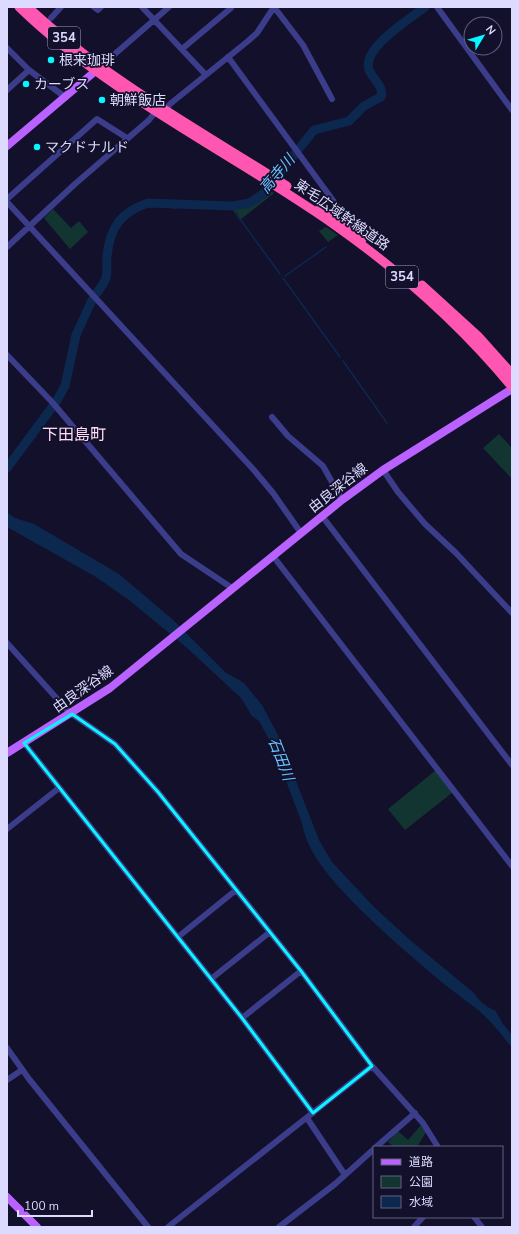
<svg xmlns="http://www.w3.org/2000/svg" width="519" height="1234" viewBox="0 0 519 1234" font-family="'Nunito Sans','Noto Sans JP',sans-serif">
  <style>
    .green { fill: #133532 }
    .water { fill: #0c284f }
    .lines { fill: none; stroke-linecap: round; stroke-linejoin: round }
    .stream { stroke: #0c284f; stroke-width: 1.5 }
    .river { stroke: #0c284f; stroke-width: 9 }
    .minor { stroke: #3b3d8b; stroke-width: 6 }
    .major { stroke: #ba62ff; stroke-width: 8 }
    .highway { stroke: #ff56b1; stroke-width: 9 }
    .marked { fill: none; stroke: #07f6ff; stroke-width: 3; stroke-linejoin: round }
    .poi-dot { fill: #07f6ff; stroke: #13102b; stroke-width: 1.5 }
    .labels { text-anchor: middle; dominant-baseline: central; stroke-width: 3.5; stroke-linejoin: round; paint-order: stroke }
    .shield { fill: #13102b; stroke: #a09ebf; stroke-width: 1 }
    .shield-label { font-size: 13px; font-weight: bold; fill: #dcdbff }
    .poi-label { font-size: 14px; fill: #dcdbff; stroke: #13102b; text-anchor: start }
    .street-label { font-size: 14px; fill: #dcdbff; stroke: #13102b }
    .water-label { font-size: 15px; font-style: italic; fill: #69c3ff; stroke: #13102b }
    .quarter-label { font-size: 16px; fill: #ffddf5; stroke: #13102b }
  </style>
  <rect width="100%" height="100%" fill="#13102b"/>
  <path class="green" d="M269 190 274 193 240 220 237 212 235 213 232 209 177 208 174 209 171 206 242 207 256 201Z
    M53 209 71 228 79 221 88 232 70 249 44 218Z
    M326 227 338 235 328 242 319 231Z
    M499 434 512 448V479L483 448Z
    M436 770 453 792 405 830 388 809Z
    M421 1125 426 1132 417 1147H394L388 1142 398 1131 408 1140Z"/>
  <path class="water" d="M7 512 15 518 34 524 119 574 172 619 225 672 244 683 262 705 278 735 319 840 332 862 373 906 411 941 474 993C478 1000 487 1008 495 1010L503 1024 512 1035V1048C502 1035 491 1021 478 1010 467 1001 455 993 444 984 412 957 381 931 352 901 331 879 307 853 302 823L273 747 259 721 252 716 241 698 186 647 129 600 96 577 7 527Z"/>
  <g class="lines">
    <path class="stream" d="M236 213 239 218
      M240 219 280 274
      M285 276 326 247
      M283 278 340 357
      M343 361 387 423"/>
    <path class="river" d="M96 294C100 289 104 283 106 278 108 270 106 263 107 256 110 227 121 212 148 203L233 206 249 203 263 194 314 130 349 121 364 106 381 97C384 87 374 80 370 72 358 50 410 19 425 7
      M7 468 56 402 65 386 76 335 92 300"/>
    <path class="minor" d="M94 7 98 10 101 7
      M142 7 205 74
      M274 7 303 45 332 99
      M437 7 512 110
      M51 18 61 7
      M7 48 29 70 65 97
      M182 49 231 8
      M228 57 340 210 353 219 349 227
      M101 66 169 7
      M7 90 29 70
      M166 109 170 104 248 41 257 33 274 7
      M7 199 97 119 127 138
      M7 202 253 469 273 493 301 533
      M7 247 75 184 149 120 156 111
      M7 355 52 402 181 554 232 588
      M272 417 288 436 323 466 342 500
      M383 470 398 492 425 524 456 553 512 613
      M322 516 512 765
      M273 556 512 866
      M7 643 69 712 115 744 158 792 301 971 372 1066 423 1123 438 1147
      M24 743 242 1018 313 1113
      M7 829 59 788
      M178 937 236 890
      M211 979 270 932
      M242 1018 301 971
      M7 1048 29 1079 148 1227
      M7 1080 22 1070
      M307 1118 345 1175
      M376 1147 415 1113
      M474 1217 482 1227
      M168 1227 372 1066
      M279 1227 335 1184 374 1149
      M414 1227 423 1217"/>
    <path class="major" d="M7 146 99 68
      M7 753 110 688 342 500 383 470 512 389
      M7 1197 37 1227"/>
    <path class="highway" d="M19 7C112 97 231 152 336 226 401 272 461 325 512 387
      M28 7C105 79 199 130 287 186
      M320 207 363 238
      M422 285 478 336 512 374"/>
  </g>
  <path class="marked" d="M72 714 115 744 158 792 301 971 372 1066 313 1113 242 1018 24 743Z"/>
  <g class="poi-dot">
    <circle cx="51" cy="60" r="4"/>
    <circle cx="26" cy="84" r="4"/>
    <circle cx="102" cy="100" r="4"/>
    <circle cx="37" cy="147" r="4"/>
  </g>
  <g class="labels">
    <g class="shield">
      <rect x="48" y="27" width="32" height="22" rx="3"/>
      <rect x="386" y="266" width="32" height="22" rx="3"/>
    </g>
    <g class="shield-label">
      <text x="64" y="38">354</text>
      <text x="402" y="277">354</text>
    </g>
    <g class="poi-label">
      <text x="59" y="60">根来珈琲</text>
      <text x="34" y="84">カーブス</text>
      <text x="110" y="100">朝鮮飯店</text>
      <text x="45" y="147">マクドナルド</text>
    </g>
    <g class="street-label">
      <text transform="translate(342 215) rotate(35)">東毛広域幹線道路</text>
      <text transform="translate(338 488) rotate(-38)">由良深谷線</text>
      <text transform="translate(83 689) rotate(-35)">由良深谷線</text>
    </g>
    <g class="water-label">
      <text transform="translate(277 174) rotate(-50)">高寺川</text>
      <text transform="translate(281 759) rotate(69)">石田川</text>
    </g>
    <g class="quarter-label">
      <text x="74" y="435">下田島町</text>
    </g>
  </g>
  <rect width="519" height="1234" fill="none" stroke="#dcdbff" stroke-width="16"/>
  <rect x="373" y="1146" width="130" height="72" fill="#13102b" stroke="#636180"/>
  <rect x="381" y="1159" width="20" height="6" fill="#ba62ff" stroke="#636180"/>
  <text x="409" y="1166" font-size="12" fill="#dcdbff">道路</text>
  <rect x="381" y="1176" width="20" height="12" fill="#133532" stroke="#636180"/>
  <text x="409" y="1186" font-size="12" fill="#dcdbff">公園</text>
  <rect x="381" y="1196" width="20" height="12" fill="#0c284f" stroke="#636180"/>
  <text x="409" y="1206" font-size="12" fill="#dcdbff">水域</text>
  <g transform="translate(483 36) rotate(52)"><circle r="19" fill="#13102b" stroke="#636180"/>
  <path d="M0-3L7 15L0 10L-7 15Z" fill="#07f6ff"/>
  <text y="-6" font-size="11" font-weight="bold" text-anchor="middle" fill="#dcdbff">N</text>
  </g>
  <path d="M18 1210v6h74v-6" fill="none" stroke="#dcdbff" stroke-width="2"/>
  <text x="24" y="1210" font-size="12" fill="#dcdbff" stroke="#13102b" stroke-width="3" paint-order="stroke">100 m</text>
</svg>
